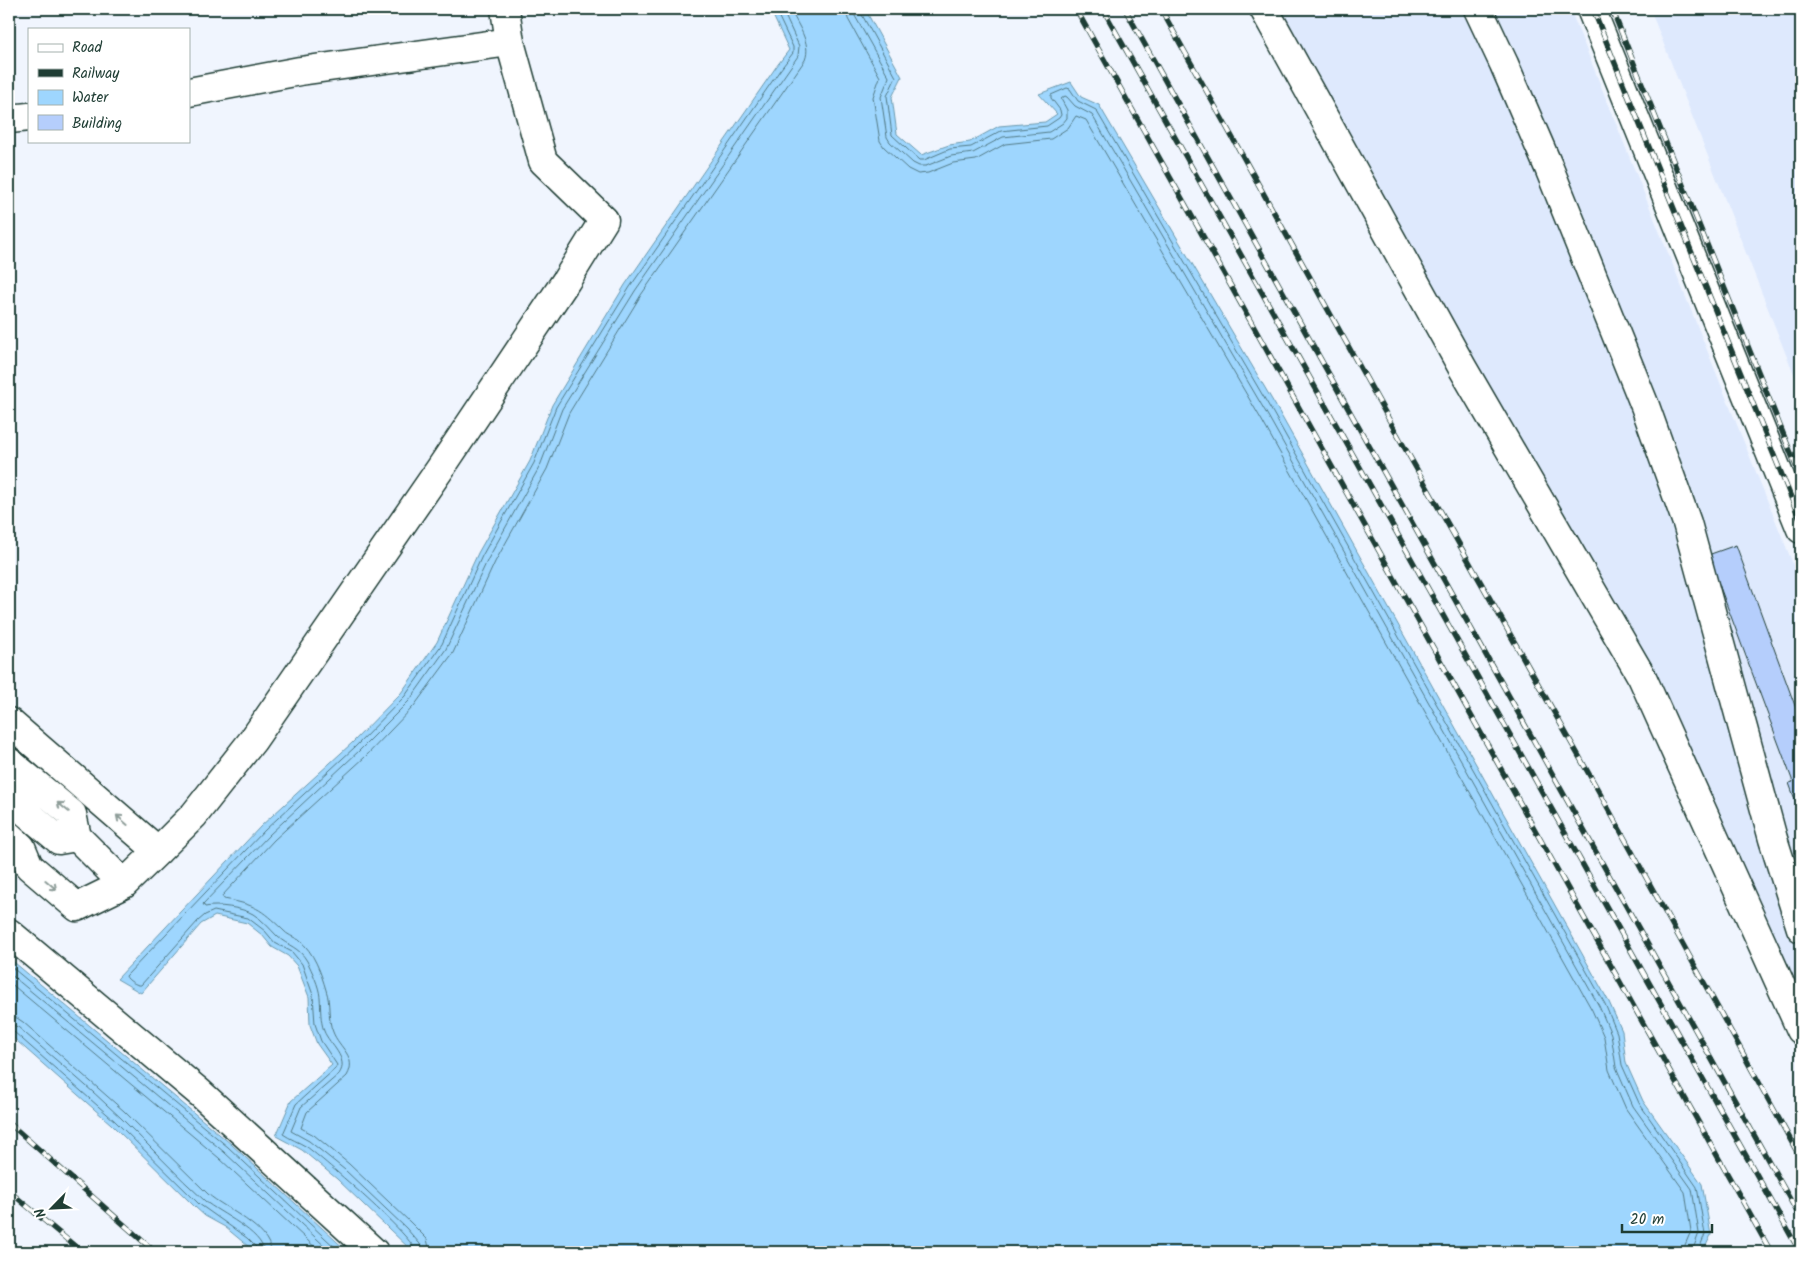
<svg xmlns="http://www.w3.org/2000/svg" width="1810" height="1261" viewBox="0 0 1810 1261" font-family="Kalam,sans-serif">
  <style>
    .built { fill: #dee9fd }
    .water { fill: #9ed6fe; stroke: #6b99ad }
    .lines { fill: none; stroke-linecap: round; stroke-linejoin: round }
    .shore { stroke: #527a85; stroke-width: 1 }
    .building { fill: #b5cefc; stroke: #1f3d34 }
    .minor-casing { stroke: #1f3d34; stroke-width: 31 }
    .minor { stroke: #fff; stroke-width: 28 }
    .rail-casing { stroke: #1f3d34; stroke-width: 5.5 }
    .rail { stroke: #fff; stroke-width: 4; stroke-dasharray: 11; stroke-linecap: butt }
    .oneway { stroke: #8f9e9a }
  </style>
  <rect width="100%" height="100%" fill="#f0f5fe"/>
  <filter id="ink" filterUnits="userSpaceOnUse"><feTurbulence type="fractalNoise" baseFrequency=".02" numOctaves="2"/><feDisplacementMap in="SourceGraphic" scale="10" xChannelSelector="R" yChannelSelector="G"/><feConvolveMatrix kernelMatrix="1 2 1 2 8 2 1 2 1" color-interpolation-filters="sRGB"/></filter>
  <g filter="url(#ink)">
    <path class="built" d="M1255 9H1570L1801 584V1058L1790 1036 1637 691Z
      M1650 9H1801V391L1785 352Z"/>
    <path class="water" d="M770 9H865L902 77 892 97 897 134 921 155 949 145 970 142 999 126 1045 122 1057 114 1039 94 1071 82 1081 97 1099 105 1278 410 1609 1002 1622 1031 1626 1063 1643 1101 1702 1184 1711 1235 1703 1252H413L337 1179 302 1150 276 1136 291 1101 332 1065 317 1044 310 1025 309 997 297 966 288 956 272 947 262 935 247 923 215 916 201 924 141 993 117 979 261 826 352 743 401 693 437 642 478 553 530 461 552 405 625 285 776 67 789 50Z
      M9 958 231 1144 348 1252H255L225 1227 205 1216 195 1207 111 1124 9 1034Z"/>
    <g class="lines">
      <path class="shore" d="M846 9 848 19 880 77 873 97 880 141 884 147 908 169 918 174 928 173 953 163 976 160 1005 144 1051 139 1068 128 1076 116 1086 120 1261 419 1592 1010 1604 1037 1609 1070 1626 1109 1685 1192 1691 1231 1685 1245V1252
        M854 9 855 16 889 77 881 97 887 137 890 142 913 163 919 166H926L951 156 973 153 1003 137 1049 132 1063 123 1067 118V110L1061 99 1065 96 1067 97 1075 106 1092 115 1268 416 1599 1006 1611 1034 1616 1067 1633 1106 1692 1189 1699 1233 1692 1252
        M860 9 861 13 896 77 887 96 892 135 919 160H924L950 149 971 147 1001 131 1047 126 1059 118 1061 115 1060 110 1051 98V95L1067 88 1070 89 1078 101 1096 110 1273 413 1605 1004 1617 1033 1622 1065 1639 1103 1697 1187 1705 1234 1698 1252
        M9 965 228 1147 340 1252
        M9 973 224 1152 331 1252
        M9 982 219 1158 320 1252
        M9 1017 17 1018 23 1022 124 1111 208 1194C225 1209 270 1227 271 1252
        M9 1024 18 1027C52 1057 88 1086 121 1118 149 1145 176 1175 205 1201 219 1213 263 1232 264 1252
        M9 1030 14 1032 115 1121 199 1204 247 1238 256 1247 258 1252
        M416 1252C415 1238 323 1159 307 1147 299 1142 290 1139 283 1134L296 1104 335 1069 337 1065 321 1041 315 1024 313 995 302 964 292 952 275 943 265 931 248 918 214 911 205 915 198 921 141 985C137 986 127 980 126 976L265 830 355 747 405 696 442 644 482 556 534 463 556 407 630 287 780 70 793 53V47L775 9
        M423 1252 420 1244 406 1228 345 1170 309 1141 291 1131 301 1107 339 1074C350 1059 329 1044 324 1031 320 1020 321 1009 320 997 319 986 312 971 307 961 299 947 288 946 278 937 270 929 263 920 253 914 243 908 217 904 205 907L203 904 269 835 359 751 409 701 446 649 488 559 540 466 562 409 635 291 798 56 799 46 782 9
        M430 1252 427 1239 410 1222 349 1164 314 1135 301 1128 307 1112 347 1076C358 1057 339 1048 333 1032 327 1018 331 1004 326 990 321 973 314 952 299 940 294 937 287 935 283 930 260 908 255 905 224 899L222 896 274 840 365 757 414 706 453 653 495 562 547 469 569 413 641 295 805 60C812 43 797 24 790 9"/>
    </g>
    <path class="building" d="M1736 545 1801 722V816L1789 783 1793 782 1708 555Z
      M1801 860V894L1790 864Z"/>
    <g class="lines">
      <g class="minor-casing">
        <path id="minor" d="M1264 9 1462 367 1642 677 1801 1030
          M1478 9 1504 64 1549 168 1645 406 1687 523 1773 839 1801 928
          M1591 9 1801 529
          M189 92 300 71 510 42
          M9 119 29 117
          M9 722 158 851
          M9 762 72 814 77 837 124 884
          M9 798 59 840 77 837
          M9 836 21 847 29 866 77 907 124 884 158 851 194 815 253 740 440 469 566 281 604 220 543 161 510 42 505 9
          M9 933 200 1093 374 1252"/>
      </g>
      <use href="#minor" class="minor"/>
      <g class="rail-casing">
        <path id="rail" d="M1076 9 1771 1252
          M1103 9 1800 1252
          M1125 9 1801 1219
          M1161 9 1402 443 1598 790 1801 1159
          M1593 9 1801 522
          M1612 9 1801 478
          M9 1123 155 1252
          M9 1191 82 1252"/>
      </g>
      <use href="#rail" class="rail"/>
    </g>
    <defs><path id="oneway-shaft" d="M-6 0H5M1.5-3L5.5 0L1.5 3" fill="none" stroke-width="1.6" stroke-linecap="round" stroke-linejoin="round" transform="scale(1.25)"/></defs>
    <g class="oneway">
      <use href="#oneway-shaft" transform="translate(63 807) rotate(-141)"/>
      <use href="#oneway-shaft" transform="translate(122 820) rotate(-139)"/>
      <use href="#oneway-shaft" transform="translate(51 885) rotate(41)"/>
    </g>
  </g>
  <rect width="1810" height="1261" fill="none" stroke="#fff" stroke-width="30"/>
  <rect x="15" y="15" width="1780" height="1231" fill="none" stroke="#1f3d34" stroke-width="2" filter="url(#ink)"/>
  <rect x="28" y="28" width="162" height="115" fill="#ffffff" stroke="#a5b1ae"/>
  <rect x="38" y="44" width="25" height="8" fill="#ffffff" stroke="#a5b1ae"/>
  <text x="72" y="52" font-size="15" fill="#1f3d34">Road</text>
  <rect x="38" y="69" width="25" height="8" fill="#1f3d34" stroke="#a5b1ae"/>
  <text x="72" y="78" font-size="15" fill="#1f3d34">Railway</text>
  <rect x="38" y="90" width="25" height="15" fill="#9ed6fe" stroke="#a5b1ae"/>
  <text x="72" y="102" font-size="15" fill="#1f3d34">Water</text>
  <rect x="38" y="115" width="25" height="15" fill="#b5cefc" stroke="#a5b1ae"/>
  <text x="72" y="128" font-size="15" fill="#1f3d34">Building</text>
  <g transform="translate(52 1208) rotate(246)" stroke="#ffffff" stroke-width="4" paint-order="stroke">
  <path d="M0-4L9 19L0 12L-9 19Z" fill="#1f3d34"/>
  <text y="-8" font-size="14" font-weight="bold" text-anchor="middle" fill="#1f3d34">N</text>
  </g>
  <path d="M1622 1224v8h90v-8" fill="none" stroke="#1f3d34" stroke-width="2.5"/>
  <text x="1630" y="1224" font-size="15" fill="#1f3d34" stroke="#ffffff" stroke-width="4" paint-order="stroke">20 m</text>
</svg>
